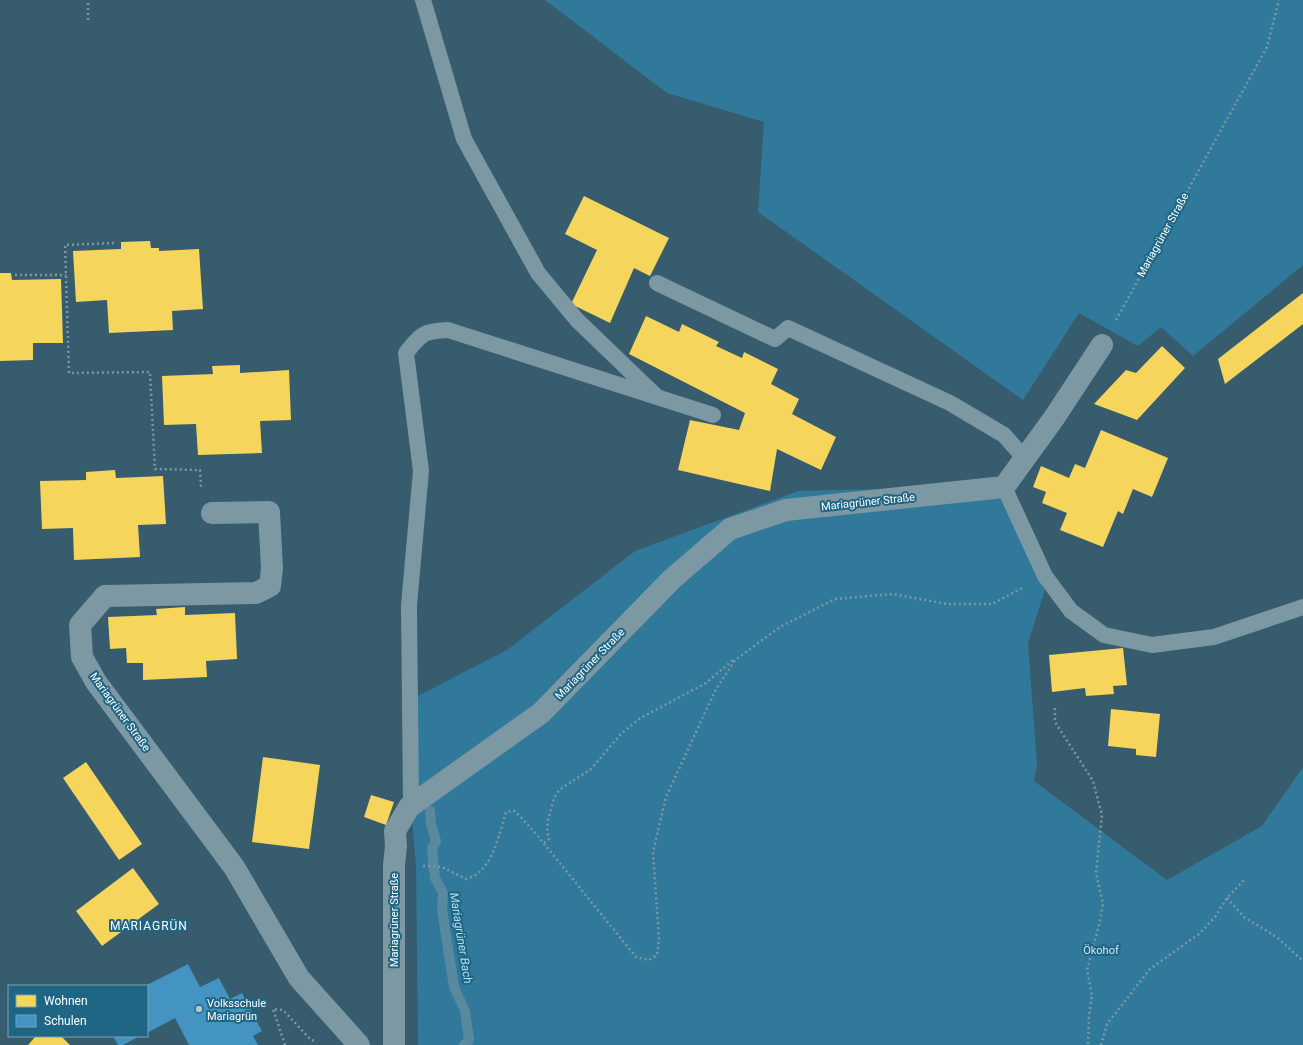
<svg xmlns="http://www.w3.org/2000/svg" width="1303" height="1045" viewBox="0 0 1303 1045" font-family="Roboto,sans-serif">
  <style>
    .green { fill: #30799a }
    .homes { fill: #f6d55c }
    .schools { fill: #4393c3 }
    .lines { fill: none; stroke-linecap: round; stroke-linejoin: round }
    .stream { stroke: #59899e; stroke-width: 10 }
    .path { stroke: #7c98a3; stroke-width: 2.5; stroke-dasharray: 2 3; stroke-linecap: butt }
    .lane { stroke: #7c98a3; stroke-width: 16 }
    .street { stroke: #7c98a3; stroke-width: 22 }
    .poi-dot { fill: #b9c6cc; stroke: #1f6584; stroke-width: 1.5 }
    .labels { text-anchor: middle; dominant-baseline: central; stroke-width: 4; stroke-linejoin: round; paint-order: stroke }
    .street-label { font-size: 11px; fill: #fff; stroke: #1f6584 }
    .park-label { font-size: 11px; fill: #cbeaf7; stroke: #1f6584 }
    .poi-label { font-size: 11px; fill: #fff; stroke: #1f6584; text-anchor: start }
    .neighbourhood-label { font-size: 12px; letter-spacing: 1px; fill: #fff; stroke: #1f6584 }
    .water-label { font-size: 12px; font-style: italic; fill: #b2dff1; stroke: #1f6584 }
  </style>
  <rect width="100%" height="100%" fill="#365c6d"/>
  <path class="green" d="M545 0H1303V265L1193 356 1161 327 1138 346 1079 313 1023 400 758 212 764 122 667 93Z
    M968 487 1000 497 1045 590 1028 643 1037 764 1034 781 1167 880 1262 826 1303 767V1045H418L416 865 402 704 507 650 635 551 798 491Z"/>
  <path class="homes" d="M584 196 669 238 650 276 634 268 610 323 571 304 597 250 565 234Z
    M150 241 151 248H159V251L199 249 203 309 172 311 173 330 109 333 107 300 76 302 73 251 121 249V242Z
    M0 273H11L12 280 61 279 63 343H33V360L0 361Z
    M1303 293V324L1225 384 1218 359Z
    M646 316 679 332 682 324 719 342 716 346 742 358 744 352 778 369 771 384 799 399 792 414 836 437 821 470 777 449 770 491 678 470 690 420 739 430 745 413 629 354Z
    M1162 346 1185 368 1137 420 1094 404 1126 370 1136 373Z
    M240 365V373L289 370 291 420 260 421 262 453 198 455 196 424 164 425 162 376 213 374 212 366Z
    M1101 430 1168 458 1152 497 1133 489 1123 514 1118 511 1103 547 1060 530 1067 513 1042 503 1046 492 1033 487 1041 466 1069 478 1075 464 1085 468Z
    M115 470 116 478 163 476 166 524 138 525 140 557 74 560 73 528 42 529 40 481 86 480V472Z
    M185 607V615L235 613 237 659 206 661 207 677 143 680V663H127L126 648 110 649 108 617 157 615 156 609Z
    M1123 648 1127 685 1113 686 1114 694 1086 696 1085 688 1052 692 1049 655Z
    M1111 709 1160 714 1156 757 1136 755V749L1108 746Z
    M263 757 320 765 309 849 252 842Z
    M86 762 142 844 119 860 63 778Z
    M371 795 394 802 386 825 364 817Z
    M133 868 159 904 102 946 76 911Z
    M36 1036H61L70 1045H28Z"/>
  <path class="schools" d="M188 964 200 987 219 978 230 999 242 993 262 1031 253 1036 258 1045H189L175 1018 147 1033V985Z
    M113 1036H140L123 1045H118Z"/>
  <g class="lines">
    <path class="stream" d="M430 811 431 824 436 841 432 848 435 878 443 893 442 909 454 987 465 1011 469 1040 464 1045"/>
    <path class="path" d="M88 20V0
      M114 243 65 245 69 373 150 372 155 469 200 470 201 487
      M15 275H66
      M1116 320 1267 47 1279 0
      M1055 708V722L1093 781 1102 815 1096 873 1103 904 1099 925 1087 970 1092 995 1089 1015 1088 1045
      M544 843 549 839 547 832 548 820 554 798 559 790 591 769 620 735 639 719 706 683 733 660
      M423 866 442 867 466 879C492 873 499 835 506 812L515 811 537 835 636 957 649 960 657 955 659 939 653 852 666 797 715 691 735 660 780 627 835 599 892 594 947 604H992L1022 588
      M1227 898 1244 917 1278 938 1303 961
      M285 1045 273 1009 283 1010 311 1040 316 1041
      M1101 1045 1107 1024 1150 969 1199 934 1215 917 1227 898 1244 880"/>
    <path class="lane" d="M423 0 464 139 538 273 577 320 656 396
      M657 283 775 339 788 328 950 403 1004 435 1025 459
      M1004 487 1045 576 1071 611 1104 635 1152 645 1214 637 1303 607
      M409 807 411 802 409 605 421 471 406 353C422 333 424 331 448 330L713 415"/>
    <path class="street" d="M212 513 269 512 272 568 270 586 256 593 105 596 80 625 82 657 96 682 234 867 299 978 359 1045
      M394 1045V865L396 846 395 831 409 807 541 713 672 579 730 529 786 510 1004 487 1054 418 1102 345"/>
  </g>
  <circle class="poi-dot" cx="199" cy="1009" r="4"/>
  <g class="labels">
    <g class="street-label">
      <text transform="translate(1163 235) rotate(-61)">Mariagrüner Straße</text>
      <text transform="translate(868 502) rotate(-6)">Mariagrüner Straße</text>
      <text transform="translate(590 664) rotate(-46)">Mariagrüner Straße</text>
      <text transform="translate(120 712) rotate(54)">Mariagrüner Straße</text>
      <text transform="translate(394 920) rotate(-90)">Mariagrüner Straße</text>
    </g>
    <g class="park-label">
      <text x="1101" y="950">Ökohof</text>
    </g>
    <g class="poi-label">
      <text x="207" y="1003">Volksschule<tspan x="207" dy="13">Mariagrün</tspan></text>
    </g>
    <g class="neighbourhood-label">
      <text x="149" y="926">MARIAGRÜN</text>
    </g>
    <g class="water-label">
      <text transform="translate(461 938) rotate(81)">Mariagrüner Bach</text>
    </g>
  </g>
  <rect x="8" y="985" width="140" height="52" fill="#1f6584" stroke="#79a3b5"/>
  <rect x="16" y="995" width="20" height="12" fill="#f6d55c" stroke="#79a3b5"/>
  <text x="44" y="1005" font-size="12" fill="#ffffff">Wohnen</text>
  <rect x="16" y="1015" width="20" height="12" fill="#4393c3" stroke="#79a3b5"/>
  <text x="44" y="1025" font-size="12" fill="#ffffff">Schulen</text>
</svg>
